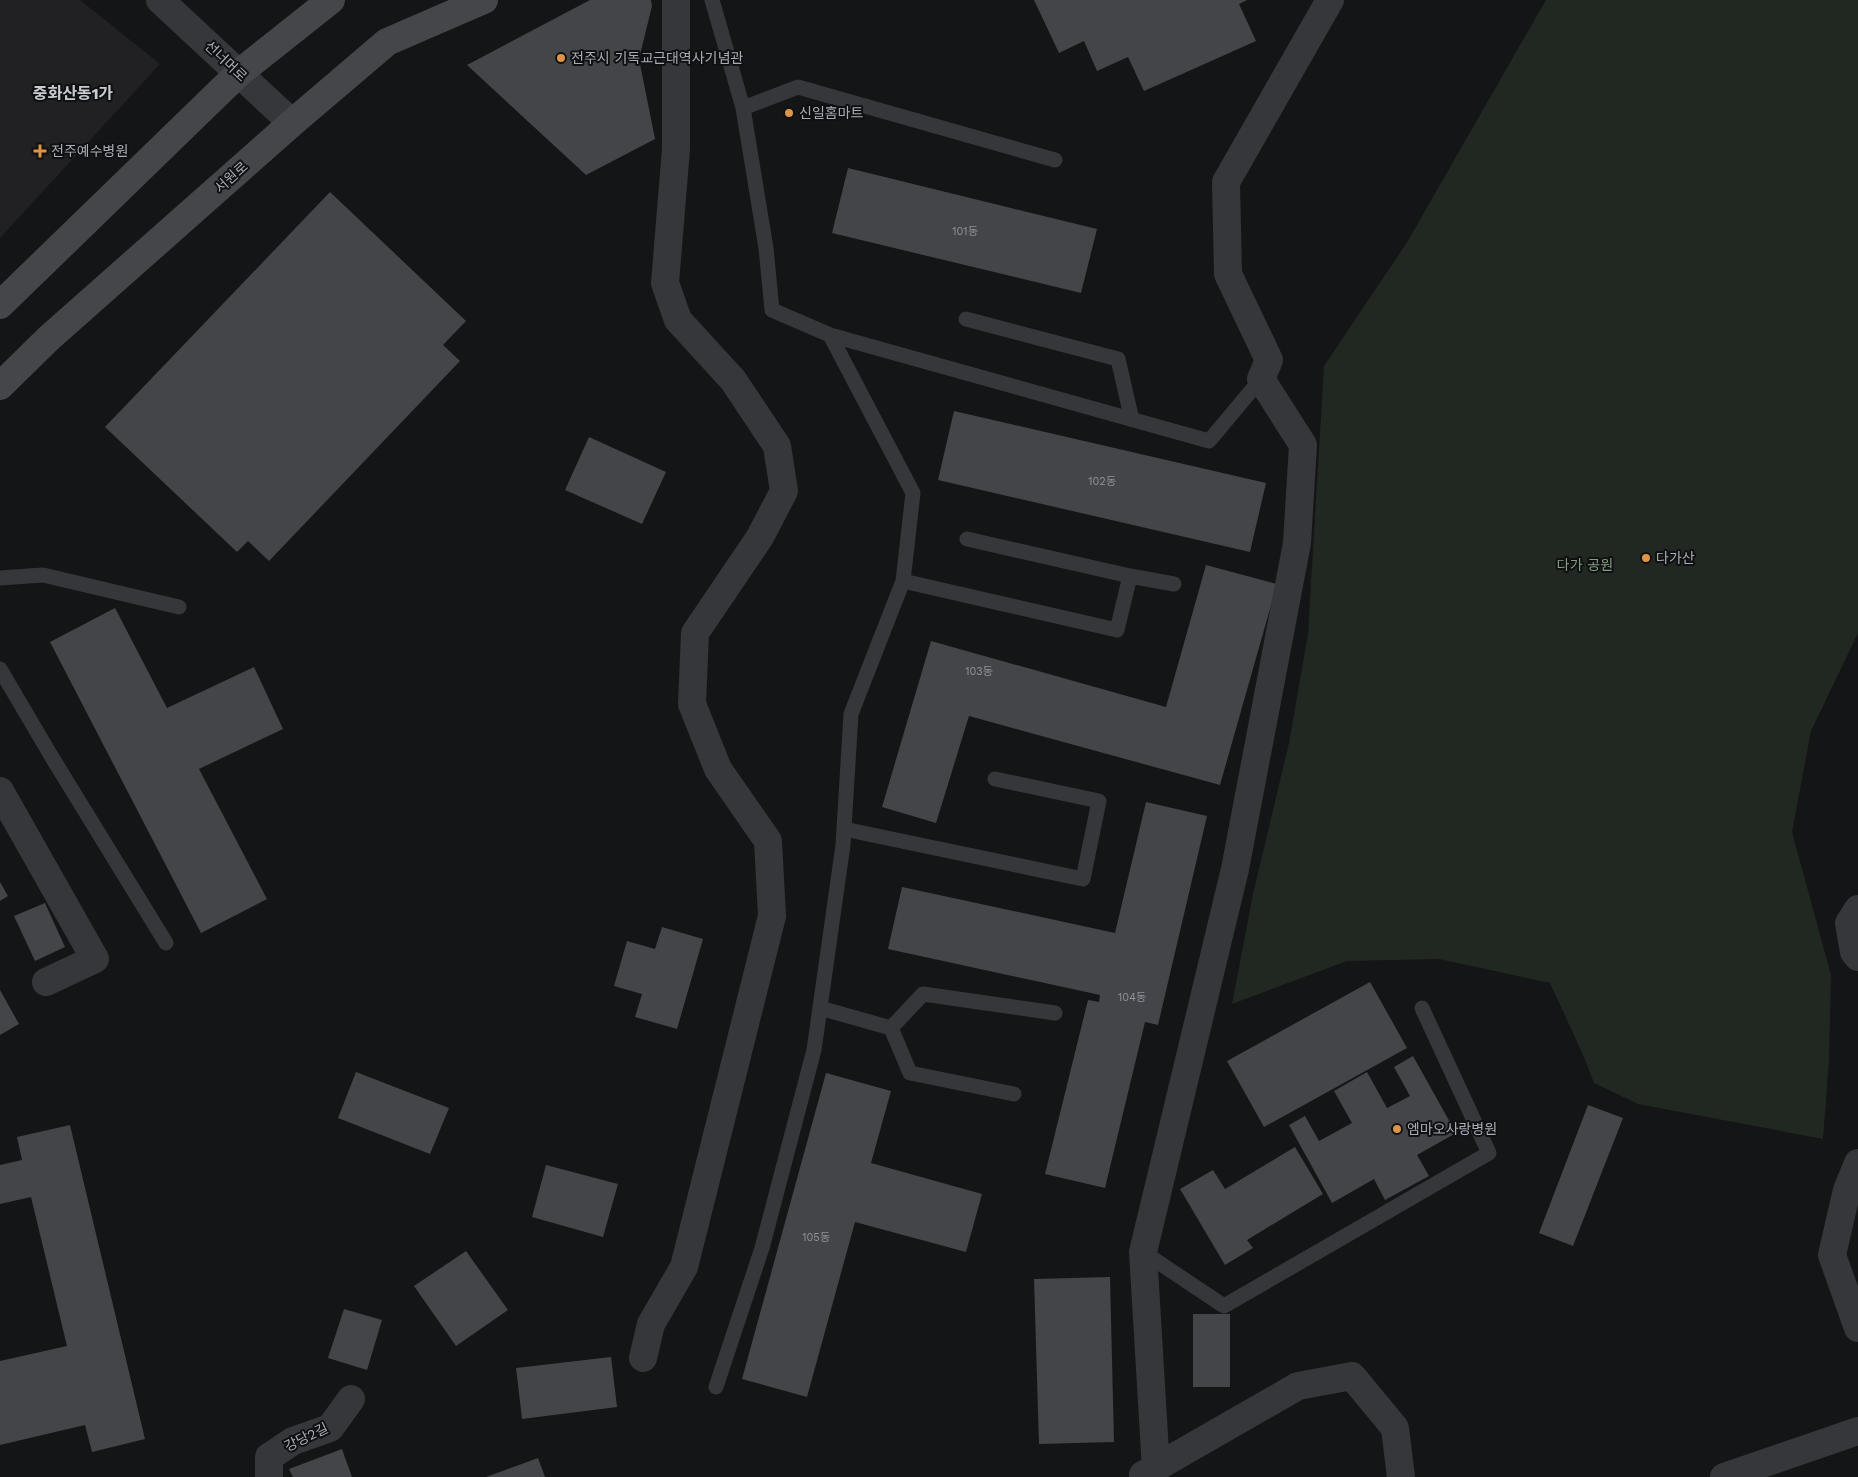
<svg xmlns="http://www.w3.org/2000/svg" width="1858" height="1477" viewBox="0 0 1858 1477" font-family="'Work Sans','Noto Sans KR',sans-serif">
  <style>
    .built { fill: #212123 }
    .green { fill: #212821 }
    .building { fill: #444549 }
    .lines { fill: none; stroke-linecap: round; stroke-linejoin: round }
    .lane { stroke: #36373a; stroke-width: 15 }
    .street { stroke: #36373a; stroke-width: 28 }
    .secondary { stroke: #44464a; stroke-width: 28 }
    .poi-dot { fill: #de9444; stroke: #0f1011; stroke-width: 2 }
    .labels { text-anchor: middle; dominant-baseline: central; stroke-width: 4; stroke-linejoin: round; paint-order: stroke }
    .number-label { font-size: 11px; fill: #8f939a }
    .poi-label { font-size: 14px; fill: #a8adb5; stroke: #0f1011; text-anchor: start }
    .street-label { font-size: 14px; fill: #a8adb5; stroke: #0f1011 }
    .park-label { font-size: 14px; fill: #839e81; stroke: #0f1011 }
    .quarter-label { font-size: 16px; font-weight: bold; fill: #c8ccd1; stroke: #0f1011 }
  </style>
  <rect width="100%" height="100%" fill="#141516"/>
  <path class="built" d="M0 0H80L160 64 0 238Z"/>
  <path class="green" d="M1546 0H1858V633L1811 731 1792 832 1831 975 1829 1060 1823 1139 1638 1104 1594 1083 1584 1057 1550 983 1439 959 1347 961 1232 1004 1253 894 1289 743 1308 634 1324 366 1406 244Z"/>
  <path class="building" d="M590 0H651L652 6 639 59 655 139 586 175 467 65Z
    M1034 0H1247L1239 4 1256 41 1144 91 1128 57 1097 71 1084 41 1059 53Z
    M848 168 1097 229 1081 293 832 233Z
    M330 192 466 321 443 345 460 361 269 561 248 541 237 552 105 427Z
    M954 411 1266 483 1250 552 938 480Z
    M589 437 666 472 642 524 565 490Z
    M1206 565 1277 584 1220 785 969 716 936 823 882 807 931 641 1166 707Z
    M115 608 167 708 254 667 283 729 199 769 267 899 201 933 50 642Z
    M1146 802 1207 816 1158 1025 1145 1022 1105 1188 1045 1174 1088 1000 1099 1002 1100 995 888 949 902 887 1115 933Z
    M0 882 8 896 0 901Z
    M45 903 65 947 35 961 14 916Z
    M662 927 703 939 677 1029 635 1017 642 994 614 986 627 941 655 949Z
    M1370 982 1407 1048 1264 1127 1227 1061Z
    M0 990 19 1024 0 1035Z
    M1413 1056 1456 1133 1417 1155 1429 1176 1385 1200 1374 1179 1332 1203 1289 1125 1305 1116 1319 1141 1352 1123 1334 1091 1367 1072 1387 1108 1410 1096 1394 1067Z
    M356 1072 449 1108 430 1154 338 1118Z
    M826 1073 891 1091 871 1163 982 1194 966 1252 855 1222 807 1397 742 1379Z
    M1588 1105 1623 1118 1573 1246 1539 1233Z
    M70 1125 145 1439 92 1452 85 1425 0 1445V1361L67 1346 31 1197 0 1204V1165L22 1160 17 1137Z
    M1295 1147 1323 1194 1247 1240 1253 1248 1225 1265 1180 1189 1213 1170 1225 1189Z
    M546 1165 618 1184 603 1237 532 1217Z
    M466 1251 508 1310 456 1346 414 1286Z
    M1110 1277 1114 1442 1039 1444 1034 1279Z
    M344 1309 382 1320 367 1370 328 1358Z
    M1193 1314H1230V1387H1193Z
    M611 1357 617 1407 522 1419 516 1368Z
    M342 1449 352 1477H293L289 1469Z
    M538 1458 545 1477H486Z"/>
  <g class="lines">
    <path class="lane" d="M712 0 743 108 766 248 772 310 830 335 1209 441 1261 379
      M743 108 798 87 1055 160
      M966 319 1118 359 1132 420
      M967 539 1130 576 1174 584
      M0 578 43 575 179 607
      M903 581 1117 630 1130 576
      M0 669 53 759 166 943
      M844 829 1083 879 1099 801 995 779
      M820 1008 891 1028 923 994 1055 1013
      M891 1028 910 1073 1014 1094
      M1143 1252 1224 1306 1489 1153 1422 1008
      M716 1387 762 1248 814 1050 843 845 851 714 903 581 913 493 830 335"/>
    <path class="street" d="M160 0 292 123
      M0 791 95 959 46 982
      M1858 909 1849 923 1854 952 1858 957
      M1858 1163 1847 1190 1832 1255 1858 1328
      M643 1358 651 1324 684 1267 772 916 768 841 718 769 692 704 695 633 760 537 784 491 777 446 733 380 678 320 665 283 676 149V0
      M1156 1469 1143 1252 1235 869 1297 543 1303 445 1261 379 1269 360 1228 274 1226 182 1330 0
      M1143 1475 1298 1386 1352 1376 1395 1428 1401 1477
      M269 1477V1457L293 1441 330 1428 351 1399
      M1724 1477 1858 1431"/>
    <path class="secondary" d="M0 305 239 73 331 0
      M0 386 49 338 292 123 387 42 484 0"/>
  </g>
  <g class="poi-dot">
    <circle cx="561" cy="58" r="5"/>
    <circle cx="789" cy="113" r="5"/>
    <path d="M37.5 143.5h5v5h5v5h-5v5h-5v-5h-5v-5h5z"/>
    <circle cx="1646" cy="558" r="5"/>
    <circle cx="1397" cy="1129" r="5"/>
  </g>
  <g class="labels">
    <g class="number-label">
      <text x="965" y="231">101동</text>
      <text x="1102" y="481">102동</text>
      <text x="979" y="671">103동</text>
      <text x="1132" y="997">104동</text>
      <text x="816" y="1237">105동</text>
    </g>
    <g class="poi-label">
      <text x="571" y="58">전주시 기독교근대역사기념관</text>
      <text x="799" y="113">신일홈마트</text>
      <text x="51" y="151">전주예수병원</text>
      <text x="1656" y="558">다가산</text>
      <text x="1407" y="1129">엠마오사랑병원</text>
    </g>
    <g class="street-label">
      <text transform="translate(226 61) rotate(43)">선너머로</text>
      <text transform="translate(231 177) rotate(-42)">서원로</text>
      <text transform="translate(306 1437) rotate(-26)">강당2길</text>
    </g>
    <g class="park-label">
      <text x="1585" y="565">다가 공원</text>
    </g>
    <g class="quarter-label">
      <text x="73" y="93">중화산동1가</text>
    </g>
  </g>
</svg>
